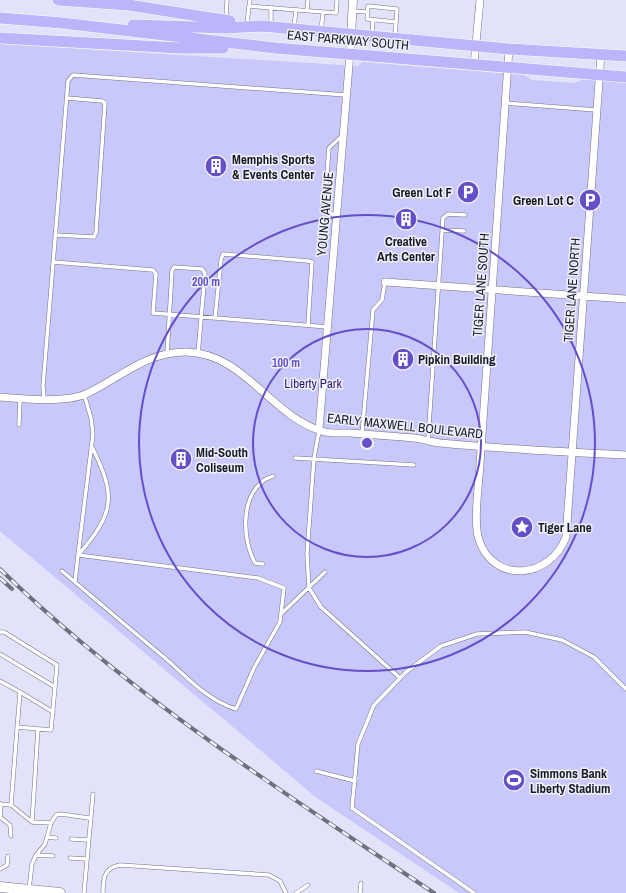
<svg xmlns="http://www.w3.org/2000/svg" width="626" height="893" viewBox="0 0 626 893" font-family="'Archivo Narrow',sans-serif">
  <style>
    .green { fill: #c9c8fb }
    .water { fill: #a6a2f1 }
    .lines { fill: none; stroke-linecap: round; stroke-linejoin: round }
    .service-casing { stroke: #727286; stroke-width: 4.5 }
    .minor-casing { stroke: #727286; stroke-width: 8 }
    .tertiary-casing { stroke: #727286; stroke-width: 9 }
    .secondary-casing { stroke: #727286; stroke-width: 11 }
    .primary-casing { stroke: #fff; stroke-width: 12 }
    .service { stroke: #fff; stroke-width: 3.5 }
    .minor { stroke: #fff; stroke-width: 7 }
    .tertiary { stroke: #fff; stroke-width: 8 }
    .secondary { stroke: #fff; stroke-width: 10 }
    .primary { stroke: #bcb5f9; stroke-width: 11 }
    .rail-casing { stroke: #6f6f7e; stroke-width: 4 }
    .rail { stroke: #f0f1ff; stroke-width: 2.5; stroke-dasharray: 8; stroke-linecap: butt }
    .ring { fill: none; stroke: #6350c9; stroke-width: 2 }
    .labels { text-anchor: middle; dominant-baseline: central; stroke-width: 3; stroke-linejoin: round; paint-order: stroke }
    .street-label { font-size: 13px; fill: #191921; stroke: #f0f1ff }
    .poi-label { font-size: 13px; font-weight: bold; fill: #191921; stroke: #f0f1ff; text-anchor: start }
    .park-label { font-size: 13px; fill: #301b75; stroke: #f0f1ff }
    .centre { fill: #6350c9; stroke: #f0f1ff; stroke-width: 2 }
    .ring-label { font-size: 12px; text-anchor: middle; font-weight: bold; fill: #6350c9; stroke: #f0f1ff; stroke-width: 3; stroke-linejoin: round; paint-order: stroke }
  </style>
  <rect width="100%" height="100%" fill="#e2e2fa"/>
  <path class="green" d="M0 44 358 66 362 62 524 75 532 80 574 83 584 79 626 83V893H459L317 798 0 531Z"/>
  <path class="water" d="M514 526a9 9 0 1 1 18 0a9 9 0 1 1-18 0Z"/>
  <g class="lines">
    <g class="service-casing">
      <path id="service" d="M250 0 249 6 336 13 337 0
        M307 10 308 0
        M353 11 367 12
        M226 18 227 0
        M247 24 249 6
        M271 24V7
        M294 28 296 9
        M321 31 323 12
        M372 35 373 20
        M395 37 397 9 368 6 367 19 396 22
        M506 103 596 110
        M336 217 327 210 325 200 329 148 342 136
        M443 230 464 231
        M55 235 94 237 96 232 105 103 102 101 67 98
        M53 262 153 270 156 274 153 313 328 327
        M215 318 221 260 223 254 308 261 312 262 308 325
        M167 355 172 271 174 267 202 269 205 273 198 354
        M44 399 43 386 68 81 73 75 346 95
        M19 425 20 399
        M319 431 314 458 307 554 309 588 321 607 400 678
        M362 434 373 310 382 300 385 282
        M428 440 443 218 448 214 465 215
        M295 458 414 465
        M79 554C115 513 116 495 92 447
        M78 555 93 434 91 418 84 394
        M263 564 255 563C243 541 240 500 262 482 264 479 269 478 273 476
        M62 571C96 600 130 629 165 658 186 676 208 701 236 709L254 668 280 622 284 588 258 578 78 555 75 582
        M281 614 325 572
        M0 632H4L57 665 51 730 17 727
        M0 654 55 687
        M0 681 20 692 11 805 0 804
        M20 692 53 712
        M38 729 32 822 51 823
        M316 771 355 781
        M11 805 32 822
        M0 817 10 825 11 836
        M0 817 1 804
        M47 837 56 838
        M71 839 88 840
        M36 855 53 856
        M70 858 86 859
        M0 869 7 865 8 856
        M29 889 32 864 36 855 45 844 51 823 56 815 61 814 89 818
        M84 893 93 794
        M103 893C103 878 104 868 120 865L269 875 280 881 286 893
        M296 893 308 885
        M360 893 361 883
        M474 893 352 808 358 744 374 705 406 672 441 646 477 634 525 632 562 640 594 657 626 689"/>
    </g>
    <g class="minor-casing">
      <path id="minor" d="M509 49 480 464C479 484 473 522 479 540 494 585 551 578 566 537L601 54
        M474 65 480 0
        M385 282 626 299
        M0 397C23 399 65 403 86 394 120 378 145 352 186 352 244 353 269 414 321 431 330 434 341 433 351 433 372 435 393 436 414 438 423 439 431 442 440 443 502 449 564 452 626 455
        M319 430 350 53"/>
    </g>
    <g class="tertiary-casing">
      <path id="tertiary" d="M350 53 353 0"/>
    </g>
    <g class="secondary-casing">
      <path id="secondary" d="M0 887 60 893"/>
    </g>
    <g class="primary-casing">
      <path id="primary" d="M58 0 129 5 230 21
        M0 18 62 23 275 48 626 77
        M133 25 226 28 262 26 509 49 626 56
        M0 38 179 48H223"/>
    </g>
    <use href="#service" class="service"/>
    <use href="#minor" class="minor"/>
    <use href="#tertiary" class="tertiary"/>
    <use href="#secondary" class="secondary"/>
    <use href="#primary" class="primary"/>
    <g class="rail-casing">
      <path id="rail" d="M0 569C130 696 285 793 434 893
        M0 578 12 589"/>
    </g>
    <use href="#rail" class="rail"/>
  </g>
  <g class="ring">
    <circle cx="367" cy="443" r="114"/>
    <circle cx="367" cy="443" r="228"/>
  </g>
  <defs>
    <g id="building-disc" transform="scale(1.15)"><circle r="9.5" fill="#6350c9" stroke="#f0f1ff"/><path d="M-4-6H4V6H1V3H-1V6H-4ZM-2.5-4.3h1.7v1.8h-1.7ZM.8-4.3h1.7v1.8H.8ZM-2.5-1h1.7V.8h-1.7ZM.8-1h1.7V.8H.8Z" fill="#fff"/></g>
    <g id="parking-disc" transform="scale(1.15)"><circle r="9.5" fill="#6350c9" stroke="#f0f1ff"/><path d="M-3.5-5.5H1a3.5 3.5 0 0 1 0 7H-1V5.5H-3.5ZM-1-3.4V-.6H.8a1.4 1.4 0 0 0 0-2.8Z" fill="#fff"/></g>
    <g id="sight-disc" transform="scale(1.15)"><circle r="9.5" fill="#6350c9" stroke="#f0f1ff"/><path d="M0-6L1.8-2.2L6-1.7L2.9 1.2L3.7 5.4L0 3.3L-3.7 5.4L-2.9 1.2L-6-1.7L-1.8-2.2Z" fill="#fff"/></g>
    <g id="stadium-disc" transform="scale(1.15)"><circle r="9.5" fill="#6350c9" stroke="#f0f1ff"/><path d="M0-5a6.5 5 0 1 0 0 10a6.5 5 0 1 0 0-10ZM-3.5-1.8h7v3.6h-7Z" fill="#fff"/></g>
  </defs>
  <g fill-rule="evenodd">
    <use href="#building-disc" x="216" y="166"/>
    <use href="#parking-disc" x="468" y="192"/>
    <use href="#parking-disc" x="590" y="200"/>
    <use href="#building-disc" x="406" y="219"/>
    <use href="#building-disc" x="403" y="359"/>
    <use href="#building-disc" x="181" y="459"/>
    <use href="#sight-disc" x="522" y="527"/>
    <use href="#stadium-disc" x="514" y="780"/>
  </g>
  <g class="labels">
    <g class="street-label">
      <text transform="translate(348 40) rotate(5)">EAST PARKWAY SOUTH</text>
      <text transform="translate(325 214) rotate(-85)">YOUNG AVENUE</text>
      <text transform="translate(481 285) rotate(-86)">TIGER LANE SOUTH</text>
      <text transform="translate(572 290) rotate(-86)">TIGER LANE NORTH</text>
      <text transform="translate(405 426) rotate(6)">EARLY MAXWELL BOULEVARD</text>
    </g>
    <g class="poi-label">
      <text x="232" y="159">Memphis Sports<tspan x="232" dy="15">&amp; Events Center</tspan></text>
      <text x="452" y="192" text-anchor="end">Green Lot F</text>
      <text x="574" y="200" text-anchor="end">Green Lot C</text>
      <text x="406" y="241" text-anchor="middle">Creative<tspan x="406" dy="15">Arts Center</tspan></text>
      <text x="418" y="359">Pipkin Building</text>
      <text x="196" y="452">Mid-South<tspan x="196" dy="15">Coliseum</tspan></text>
      <text x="538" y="527">Tiger Lane</text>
      <text x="530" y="773">Simmons Bank<tspan x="530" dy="15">Liberty Stadium</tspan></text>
    </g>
    <g class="park-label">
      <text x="313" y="383">Liberty Park</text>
    </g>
  </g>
  <circle cx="367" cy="443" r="6" class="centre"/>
  <g class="ring-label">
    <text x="206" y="286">200 m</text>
    <text x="286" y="367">100 m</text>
  </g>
</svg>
